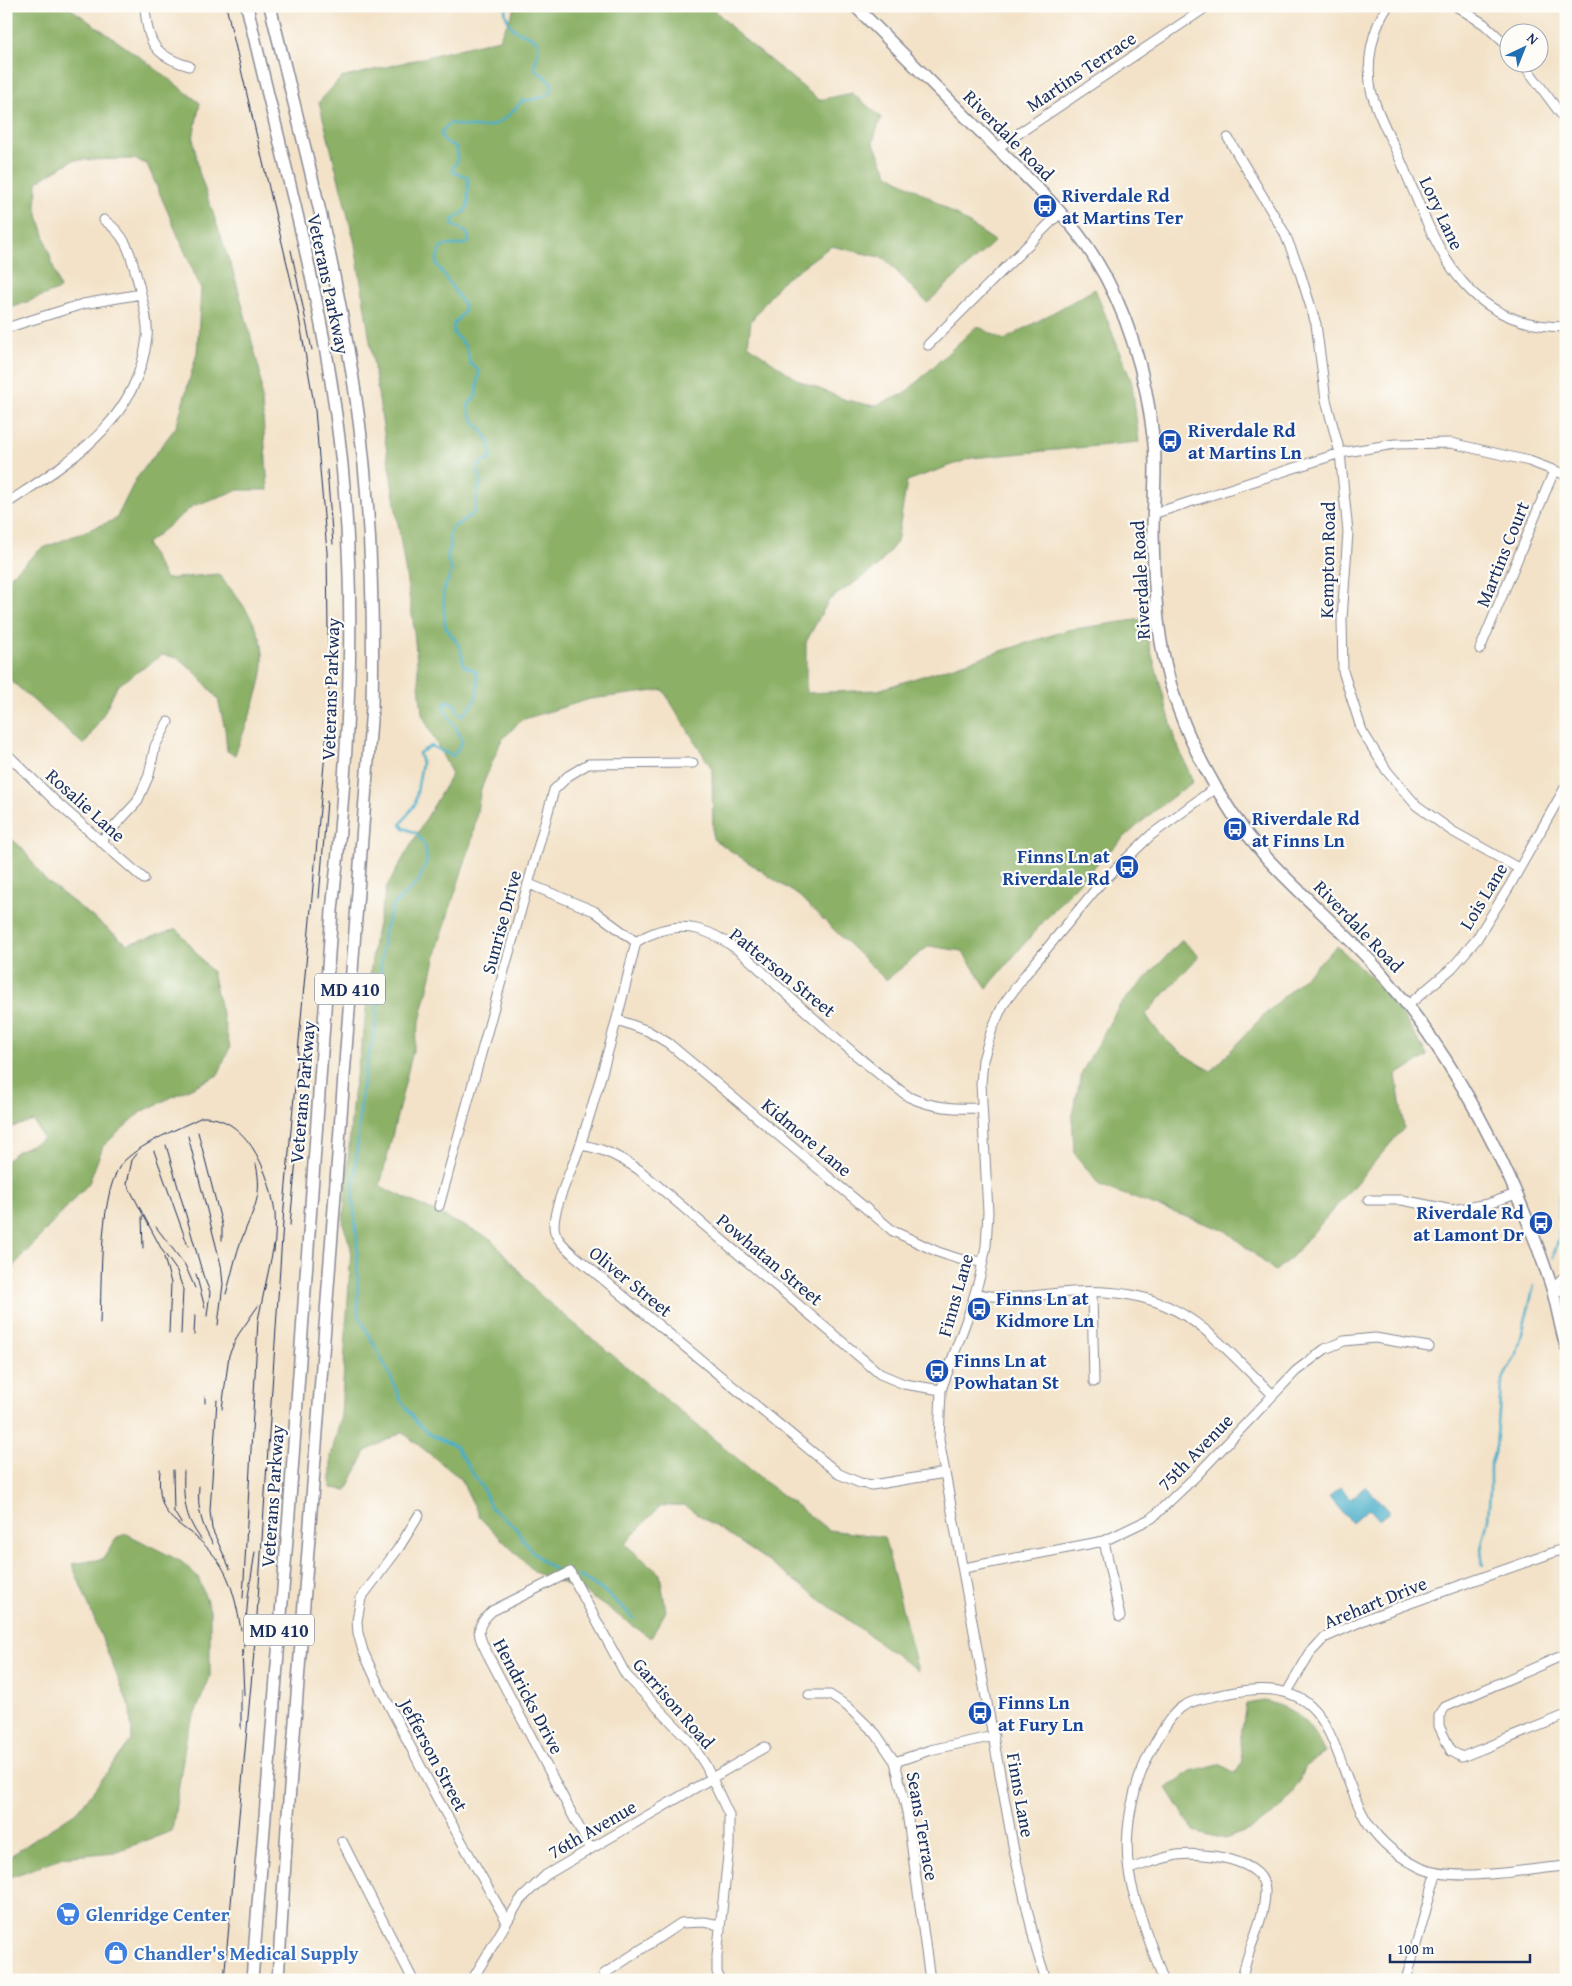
<svg xmlns="http://www.w3.org/2000/svg" width="1572" height="1986" viewBox="0 0 1572 1986" font-family="'Gentium Book Plus',serif">
  <style>
    .forest { fill: #8bb066; stroke: #537062 }
    .water { fill: #4aafc9; stroke: #326f94 }
    .lines { fill: none; stroke-linecap: round; stroke-linejoin: round }
    .stream { stroke: #4aafc9; stroke-width: 2.5 }
    .minor-casing { stroke: #878893; stroke-width: 11 }
    .major-casing { stroke: #878893; stroke-width: 14 }
    .minor { stroke: #fff; stroke-width: 9 }
    .major { stroke: #fff; stroke-width: 11 }
    .tram { stroke: #1b2f5e; stroke-width: 1 }
    .labels { text-anchor: middle; dominant-baseline: central; stroke-width: 4.5; stroke-linejoin: round; paint-order: stroke }
    .shield { fill: #fdfcf7; stroke: #5f6c8c; stroke-width: 1 }
    .shield-label { font-size: 18px; font-weight: bold; fill: #1b2f5e }
    .street-label { font-size: 19px; fill: #1b2f5e; stroke: #fdfcf7 }
    .transit-label { font-size: 19px; font-weight: bold; fill: #164399; stroke: #fdfcf7; text-anchor: start }
    .shop-label { font-size: 19px; font-weight: bold; fill: #366cbe; stroke: #fdfcf7; text-anchor: start }
  </style>
  <rect width="100%" height="100%" fill="#fdfcf7"/>
  <filter id="ink" filterUnits="userSpaceOnUse"><feTurbulence type="fractalNoise" baseFrequency=".02" numOctaves="2"/><feDisplacementMap in="SourceGraphic" scale="10" xChannelSelector="R" yChannelSelector="G"/><feConvolveMatrix kernelMatrix="1 2 1 2 8 2 1 2 1" color-interpolation-filters="sRGB"/></filter>
  <filter id="wash" filterUnits="userSpaceOnUse"><feTurbulence type="fractalNoise" baseFrequency=".0096" numOctaves="4" result="noise"/><feDisplacementMap in="SourceGraphic" scale="20" xChannelSelector="R" yChannelSelector="G"/><feGaussianBlur stdDeviation="1.12" result="paint"/><feColorMatrix in="noise" values="0 0 0 0 0 0 0 0 0 0 0 0 0 0 0 0 0 1.4 0 .05"/><feComposite in="paint" operator="in"/></filter>
  <g filter="url(#wash)">
    <rect width="100%" height="100%" fill="#f3e2c8"/>
    <path class="forest" d="M6 6H67L144 60 200 103 193 138 199 172 236 281 260 372 268 490H238L193 506 146 544 166 579 218 574C235 593 257 620 262 646 269 678 245 725 235 755L227 751 225 729 218 699 197 674 178 658 162 655 117 686 103 715 84 745 8 678 6 580 41 549 116 519 136 479 176 427 197 353 201 289 147 164 134 159 73 160 37 182 36 208 60 289 6 310Z
      M516 6H711L739 35 819 100 852 93 881 117 873 142 888 174 932 199 995 241 927 303 884 258 831 246 780 283 751 321 748 345 798 380 846 400 874 406 904 394 977 326 1004 340 1095 289 1132 383 1139 442 972 458 907 481 897 542 877 567 829 600 806 642V693L878 690 1068 630 1142 619 1176 741 1193 782C1113 837 1049 914 987 988L962 951 929 946 886 980 799 896 713 839 712 769 663 690 590 699 521 720 501 741 481 789 472 840 439 943 380 1186 491 1239 541 1296 774 1489 829 1530 884 1537 918 1671 759 1555 684 1505 660 1506 625 1544 660 1574 666 1611 651 1638 581 1590 536 1573 481 1519 460 1478 402 1432 366 1451 347 1490 331 1488V1456L341 1416 351 1248 343 1224 353 1094 364 1030 374 941 387 886 452 774 422 714 413 621 355 244 319 102 341 78 499 39Z
      M6 834 22 848 44 879 127 944 177 929 212 972 230 1047 218 1075 141 1112 103 1146 89 1183 16 1263 6 1279V1161L16 1152 43 1139 34 1121 6 1129Z
      M1182 940 1199 956 1146 1014C1161 1041 1185 1057 1212 1071L1256 1023 1337 946 1375 981 1405 1019 1428 1056 1396 1075 1404 1128 1292 1257 1275 1271 1226 1231 1100 1186 1074 1153 1072 1115 1082 1072 1119 1006Z
      M127 1534 182 1562 198 1577 210 1610V1677L187 1733 172 1831 115 1852 63 1857 6 1879V1859L79 1810 132 1739 130 1708 72 1564 103 1559 117 1537Z
      M1264 1701C1297 1708 1310 1723 1325 1753L1304 1767 1299 1782 1283 1806 1254 1828 1225 1839 1194 1831 1167 1788 1191 1771 1219 1764 1236 1773 1242 1762 1240 1742 1246 1704Z"/>
    <path class="water" d="M1366 1486 1389 1512 1379 1520 1369 1508 1352 1523 1329 1497 1340 1487 1351 1499Z"/>
    <g class="lines">
      <path class="stream" d="M507 6 505 12C513 41 525 27 538 43V54L534 66 536 70 551 82C557 99 532 99 522 101 499 129 485 132 450 123L441 132 443 140 457 148V162L453 167V172L468 177V206L464 212 452 220 453 225C461 230 470 231 469 242 461 248 449 242 440 248L436 263 464 305V312L453 325 454 334 466 346 470 363 479 371 476 396 468 405C471 430 497 433 490 460L481 463 478 468 481 483 478 487 475 512 451 529 449 537 451 543 447 558 452 571 443 591 445 626 460 647 464 666 476 671C480 693 478 700 462 716L458 712 455 704 447 701 444 706C448 722 459 727 462 742L453 756 431 746 419 753 422 763 415 804 401 824 404 828 416 833 425 845 427 861 418 882 393 906 384 932 375 1032 367 1060 362 1087 353 1200 357 1238 358 1314 390 1375 400 1399 417 1423 429 1434 455 1446 483 1489 491 1508 515 1527 529 1548 543 1562 558 1571
        M1553 1257 1559 1238V1196L1566 1170
        M1483 1566 1481 1549 1488 1519 1490 1491V1466L1496 1447 1501 1388 1504 1377 1517 1353 1534 1286
        M578 1576C601 1587 617 1600 634 1619"/>
    </g>
  </g>
  <g filter="url(#ink)">
    <g class="lines">
      <g class="minor-casing">
        <path id="minor" d="M145 6C147 42 154 56 189 66
          M1388 6C1372 29 1366 62 1371 90 1377 116 1393 141 1403 166 1437 247 1462 327 1566 327
          M1456 6 1484 24 1510 48
          M1522 62 1566 121
          M1228 138 1284 232 1298 266 1316 324 1326 400 1340 453 1348 532 1342 619 1343 671 1362 731 1387 771 1416 805 1452 831 1518 868
          M997 148 1208 6
          M6 328 83 304 141 294
          M928 345 1060 213
          M6 504C71 460 137 423 147 337 149 322 142 300 139 285 131 257 129 237 104 220
          M1153 514 1340 453 1395 444 1451 443 1529 461 1566 475
          M1480 649 1554 471
          M6 753 55 801 144 879
          M101 841 137 802 149 775 155 746 168 722
          M529 884 594 911 636 942
          M636 942C620 1010 602 1076 581 1143 574 1165 554 1204 554 1226 554 1238 566 1248 575 1256L839 1474 860 1483 872 1485 945 1473
          M636 942C655 930 675 924 697 929 731 937 759 969 783 991 824 1027 865 1065 909 1097 933 1108 954 1109 981 1108
          M1407 1006 1452 968 1476 940 1509 887 1566 786
          M618 1020 648 1031 668 1043 893 1231 938 1252 959 1259 983 1262
          M580 1145C603 1148 619 1157 638 1169L880 1374 904 1384 941 1390
          M1368 1200H1402L1452 1210 1488 1204 1516 1194
          M439 1206 554 790 568 776 588 764 693 763
          M1552 1288 1566 1275
          M1552 1288 1566 1292
          M1092 1292 1094 1382
          M975 1293C1012 1302 1036 1294 1072 1292 1176 1287 1204 1327 1272 1394
          M419 1515 398 1549 361 1598 357 1621 358 1633 363 1651 378 1684 436 1796 506 1920
          M1104 1541 1120 1617
          M964 1568 1104 1541 1152 1518 1196 1476 1296 1371 1325 1349 1344 1341 1375 1338 1429 1347
          M1566 1654 1445 1707 1439 1716V1726L1451 1751 1462 1757 1566 1715
          M1287 1692 1310 1653 1324 1638 1371 1617 1566 1548
          M809 1695H830L847 1706 876 1734 895 1762 907 1812 930 1980
          M895 1762 930 1750 994 1736
          M342 1841 413 1980
          M590 1848 489 1657C479 1636 472 1629 492 1611L570 1572 626 1675 690 1741 706 1766 729 1815V1847L717 1956V1972L720 1980
          M1129 1869C1145 1864 1161 1858 1177 1855 1201 1852 1265 1858 1265 1891 1265 1921 1246 1950 1242 1980
          M604 1974 681 1923 704 1922 720 1925
          M472 1980 520 1900 546 1875 765 1747
          M1046 1980 1036 1948 1014 1851 939 1440 941 1390 969 1313 980 1276 986 1246 988 1212 981 1084 983 1060 992 1029 1003 1005 1025 975 1100 884 1151 835 1215 788
          M1163 1980C1152 1945 1135 1908 1129 1872 1123 1830 1133 1783 1153 1747 1178 1702 1180 1703 1230 1693 1331 1672 1328 1743 1361 1811 1373 1836 1395 1855 1419 1867 1452 1884 1528 1869 1566 1866
          M1406 1980 1436 1874"/>
      </g>
      <g class="major-casing">
        <path id="major" d="M247 6C278 142 317 277 336 415 359 580 350 747 332 911L289 1514 252 1980
          M270 6C303 141 339 275 358 413 371 510 374 608 372 707L287 1827 278 1980
          M855 6C902 53 948 99 995 146 1030 181 1068 215 1094 257 1129 313 1147 379 1154 444 1157 472 1153 501 1153 530 1154 620 1161 686 1204 766 1221 799 1242 830 1266 857 1303 898 1347 933 1383 975 1459 1064 1514 1174 1551 1285 1557 1305 1560 1326 1566 1346"/>
      </g>
      <use href="#minor" class="minor"/>
      <use href="#major" class="major"/>
      <path class="tram" d="M291 250 312 350
        M327 470 333 544
        M319 898 327 801
        M198 1132 222 1225V1240
        M188 1136 221 1265 223 1284 218 1325
        M166 1145 203 1275 210 1292 207 1316
        M154 1151 188 1246
        M137 1154 132 1160 127 1184 162 1250 177 1271 183 1289 181 1334
        M142 1216 143 1248
        M290 1225 298 1138
        M156 1227 185 1265 195 1288
        M164 1257 171 1283 169 1333
        M196 1274 205 1308
        M226 1294C232 1275 235 1255 243 1236 254 1207 263 1197 256 1164
        M100 1323C102 1286 98 1185 125 1160 144 1142 178 1129 202 1117 248 1116 270 1174 275 1213 276 1226 275 1240 274 1252
        M194 1335 195 1315
        M217 1400 210 1511 212 1529 230 1569
        M205 1403V1397
        M222 1409 229 1355 238 1335 258 1306
        M160 1469C155 1526 182 1518 211 1552 231 1574 236 1602 241 1630
        M173 1470 174 1512 181 1523
        M184 1471C183 1497 184 1517 201 1539
        M199 1486C197 1508 201 1525 213 1544
        M243 1598 258 1320 274 1245
        M242 1650 244 1695
        M243 1657 248 1597 255 1552
        M241 1689V1729
        M224 1980 256 1630 284 1207 329 709 327 552 315 410 297 306 226 6"/>
    </g>
  </g>
  <defs>
    <g id="bus-disc" transform="scale(1.25)"><circle r="9.5" fill="#1a4fb4" stroke="#fdfcf7"/><path d="M-5-6H5V4H4V6H2V4H-2V6H-4V4H-5ZM-3.5-4V0h7V-4ZM-3.5 1.2v1.5H-2V1.2ZM2 1.2v1.5H3.5V1.2Z" fill="#fff"/></g>
    <g id="supermarket-disc" transform="scale(1.25)"><circle r="9.5" fill="#3f7fe0" stroke="#fdfcf7"/><path d="M-6-5.5h2.5l.6 2H6L4.5 2H-2.5L-4.4-4H-6ZM-1.5 3.2a1.3 1.3 0 1 0 .1 0ZM3 3.2a1.3 1.3 0 1 0 .1 0Z" fill="#fff"/></g>
    <g id="shop-disc" transform="scale(1.25)"><circle r="9.5" fill="#3f7fe0" stroke="#fdfcf7"/><path d="M-5-2.5h2.3a2.7 3.5 0 0 1 5.4 0H5L5.5 6h-11ZM-1.5-2.5h3a1.5 2.3 0 0 0-3 0Z" fill="#fff"/></g>
  </defs>
  <g fill-rule="evenodd">
    <use href="#bus-disc" x="1045" y="206"/>
    <use href="#bus-disc" x="1170" y="441"/>
    <use href="#bus-disc" x="1235" y="829"/>
    <use href="#bus-disc" x="1127" y="867"/>
    <use href="#bus-disc" x="1541" y="1223"/>
    <use href="#bus-disc" x="979" y="1309"/>
    <use href="#bus-disc" x="937" y="1371"/>
    <use href="#bus-disc" x="980" y="1713"/>
    <use href="#supermarket-disc" x="68" y="1914"/>
    <use href="#shop-disc" x="116" y="1953"/>
  </g>
  <g class="labels">
    <g class="shield">
      <rect x="315" y="973.5" width="70" height="31" rx="4"/>
      <rect x="244" y="1614.5" width="70" height="31" rx="4"/>
    </g>
    <g class="shield-label">
      <text x="350" y="989">MD 410</text>
      <text x="279" y="1630">MD 410</text>
    </g>
    <g class="street-label">
      <text transform="translate(1081 71) rotate(-34)">Martins Terrace</text>
      <text transform="translate(1009 135) rotate(45)">Riverdale Road</text>
      <text transform="translate(1442 213) rotate(65)">Lory Lane</text>
      <text transform="translate(329 284) rotate(78)">Veterans Parkway</text>
      <text transform="translate(1502 554) rotate(-68)">Martins Court</text>
      <text transform="translate(1327 560) rotate(-89)">Kempton Road</text>
      <text transform="translate(1140 580) rotate(-93)">Riverdale Road</text>
      <text transform="translate(330 689) rotate(-88)">Veterans Parkway</text>
      <text transform="translate(86 805) rotate(42)">Rosalie Lane</text>
      <text transform="translate(1483 896) rotate(-59)">Lois Lane</text>
      <text transform="translate(501 922) rotate(-75)">Sunrise Drive</text>
      <text transform="translate(1359 926) rotate(46)">Riverdale Road</text>
      <text transform="translate(783 972) rotate(39)">Patterson Street</text>
      <text transform="translate(302 1092) rotate(-85)">Veterans Parkway</text>
      <text transform="translate(807 1137) rotate(40)">Kidmore Lane</text>
      <text transform="translate(770 1259) rotate(40)">Powhatan Street</text>
      <text transform="translate(631 1281) rotate(39)">Oliver Street</text>
      <text transform="translate(955 1295) rotate(-74)">Finns Lane</text>
      <text transform="translate(1195 1452) rotate(-46)">75th Avenue</text>
      <text transform="translate(272 1496) rotate(-86)">Veterans Parkway</text>
      <text transform="translate(1375 1602) rotate(-22)">Arehart Drive</text>
      <text transform="translate(529 1696) rotate(62)">Hendricks Drive</text>
      <text transform="translate(674 1703) rotate(49)">Garrison Road</text>
      <text transform="translate(434 1755) rotate(62)">Jefferson Street</text>
      <text transform="translate(1021 1795) rotate(80)">Finns Lane</text>
      <text transform="translate(923 1826) rotate(80)">Seans Terrace</text>
      <text transform="translate(592 1829) rotate(-30)">76th Avenue</text>
    </g>
    <g class="transit-label">
      <text x="1062" y="195">Riverdale Rd<tspan x="1062" dy="22">at Martins Ter</tspan></text>
      <text x="1188" y="430">Riverdale Rd<tspan x="1188" dy="22">at Martins Ln</tspan></text>
      <text x="1252" y="818">Riverdale Rd<tspan x="1252" dy="22">at Finns Ln</tspan></text>
      <text x="1110" y="856" text-anchor="end">Finns Ln at<tspan x="1110" dy="22">Riverdale Rd</tspan></text>
      <text x="1524" y="1212" text-anchor="end">Riverdale Rd<tspan x="1524" dy="22">at Lamont Dr</tspan></text>
      <text x="996" y="1298">Finns Ln at<tspan x="996" dy="22">Kidmore Ln</tspan></text>
      <text x="954" y="1360">Finns Ln at<tspan x="954" dy="22">Powhatan St</tspan></text>
      <text x="998" y="1702">Finns Ln<tspan x="998" dy="22">at Fury Ln</tspan></text>
    </g>
    <g class="shop-label">
      <text x="86" y="1914">Glenridge Center</text>
      <text x="134" y="1953">Chandler's Medical Supply</text>
    </g>
  </g>
  <rect width="1572" height="1986" fill="none" stroke="#fdfcf7" stroke-width="25"/>
  <g transform="translate(1524 48) rotate(43)"><circle r="24" fill="#fdfcf7" stroke="#a3aaba"/>
  <path d="M0-4L9 19L0 12L-9 19Z" fill="#1f6fb2"/>
  <text y="-8" font-size="14" font-weight="bold" text-anchor="middle" fill="#1b2f5e">N</text>
  </g>
  <path d="M1390 1954v8h140v-8" fill="none" stroke="#1b2f5e" stroke-width="2.5"/>
  <text x="1397" y="1954" font-size="15" fill="#1b2f5e" stroke="#fdfcf7" stroke-width="4" paint-order="stroke">100 m</text>
</svg>
